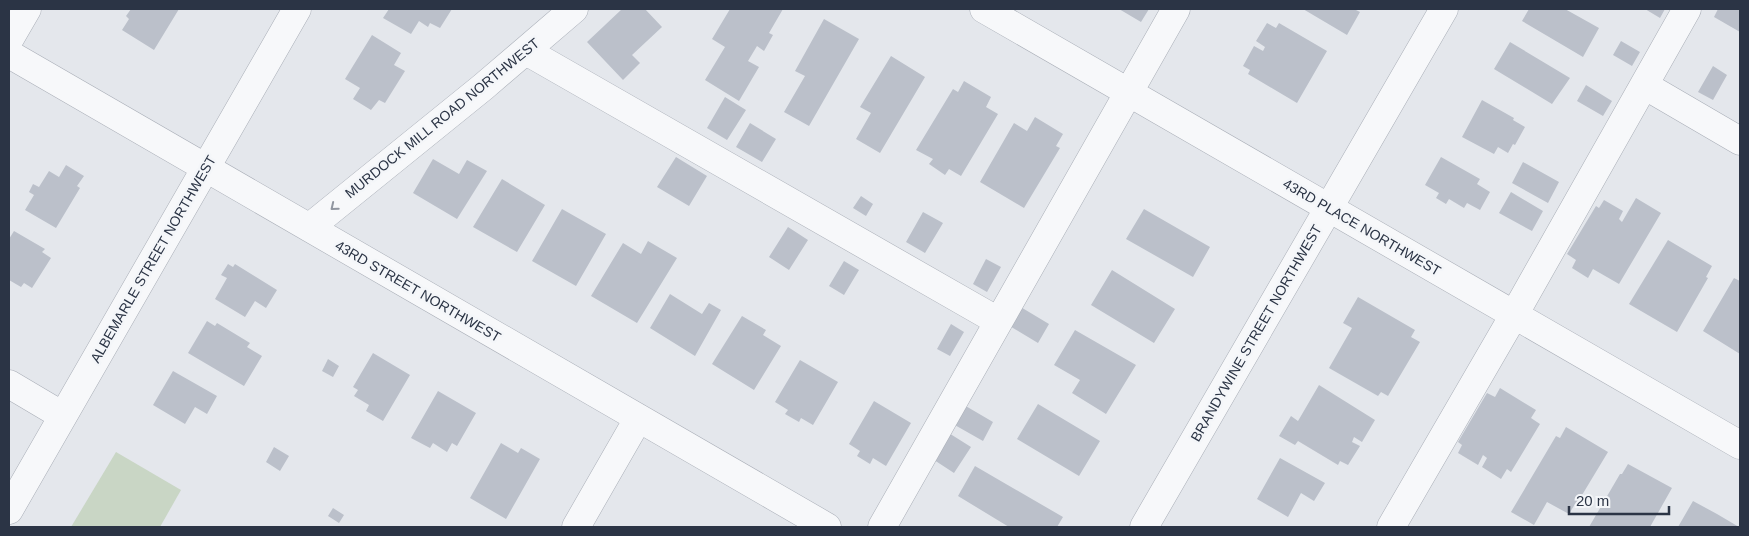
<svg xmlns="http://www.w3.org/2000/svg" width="1749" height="536" viewBox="0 0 1749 536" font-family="Helvetica,sans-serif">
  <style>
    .green { fill: #c9d6c5 }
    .building { fill: #bbc0ca }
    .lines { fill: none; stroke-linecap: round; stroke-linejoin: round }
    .minor-casing { stroke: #a9aeb7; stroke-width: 29 }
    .minor { stroke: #f7f8fa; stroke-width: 28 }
    .oneway { stroke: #9196a0 }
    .labels { text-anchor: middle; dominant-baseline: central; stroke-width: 5; stroke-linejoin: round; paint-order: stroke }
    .street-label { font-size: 14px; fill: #2b3445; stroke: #f4f6f9 }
  </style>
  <rect width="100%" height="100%" fill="#e4e7ec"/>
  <path class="green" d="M116 452 181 490 160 527H71Z"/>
  <path class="building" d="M131 9H179L154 50 122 30 129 19 126 16Z
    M389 9H452L440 28 430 23 428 27 419 21 411 34 383 18Z
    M622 9H645L662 27 632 55 640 63 623 80 587 42Z
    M730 9H783L769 33 773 35 764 51 757 46 748 61 759 67 739 101 705 80 725 47 712 39Z
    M1119 9H1149L1141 22Z
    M1303 9H1357L1356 10 1360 12 1347 35Z
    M1529 9H1565L1599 28 1583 57 1522 21Z
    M1645 9H1665L1660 18Z
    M1718 9H1740V32L1714 17Z
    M824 19 859 39 809 126 784 112 805 76 795 71Z
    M1267 23 1276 28 1279 23 1327 51 1297 103 1248 74 1250 70 1243 66 1254 46 1263 51 1265 47 1256 41Z
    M372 35 401 53 394 65 405 71 385 103 379 100 371 110 353 99 360 88 345 79Z
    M1621 41 1640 52 1632 66 1613 55Z
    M1510 42 1570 78 1552 104 1494 69Z
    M891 56 925 77 880 153 856 139 871 113 860 107Z
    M1713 66 1727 75 1713 100 1698 92Z
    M964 81 991 97 986 107 998 114 961 176 949 169 945 175 929 164 933 159 916 150 953 89 958 92Z
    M1586 85 1612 101 1603 116 1577 101Z
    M725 97 746 110 727 140 707 128Z
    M1482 100 1514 118 1513 120 1525 127 1515 145 1513 144 1508 153 1498 147 1494 154 1462 137Z
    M1035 117 1063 134 1056 146 1060 148 1024 208 980 182 1014 123 1027 131Z
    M750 123 776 139 762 162 736 147Z
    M676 157 707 176 689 206 657 187Z
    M1441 157 1480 179 1477 184 1490 192 1480 210 1467 203 1464 208 1449 199 1446 204 1436 198 1439 193 1425 185Z
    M433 159 459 174 467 160 487 171 457 219 413 193Z
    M1523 162 1559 182 1548 203 1512 183Z
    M66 165 84 176 77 186 80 188 56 228 25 210 34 195 29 192 33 184 39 187 49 171 59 177Z
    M502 179 545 205 517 252 473 227Z
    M1511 192 1543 211 1532 231 1499 213Z
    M861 196 873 204 866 216 853 208Z
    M1636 198 1661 213 1619 284 1593 269 1588 278 1572 268 1576 260 1567 254 1596 206 1599 208 1604 200 1623 211 1619 219 1622 222Z
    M562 209 606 234 576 286 532 261Z
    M1144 209 1210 247 1193 277 1126 239Z
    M923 212 943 223 925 253 906 242Z
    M788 227 808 240 789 270 769 257Z
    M14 231 45 249 42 252 51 258 32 288 24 283 21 287 9 280V239Z
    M1668 240 1712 266 1706 277 1708 278 1677 332 1629 304Z
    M648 241 677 258 637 323 591 296 623 243 641 254Z
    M986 259 1001 267 987 292 973 284Z
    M844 261 859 270 844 295 829 286Z
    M228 264 233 267 235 264 277 290 266 308 255 301 245 317 215 299 227 278 221 275Z
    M1112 270 1175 309 1154 343 1091 305Z
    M1734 278 1740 281V354L1703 331Z
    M670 294 702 314 709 303 721 310 695 356 650 328Z
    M1358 297 1415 330 1411 337 1420 342 1388 396 1381 392 1378 396 1329 368 1352 328 1343 323Z
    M1019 306 1049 324 1038 343 1008 325Z
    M742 316 766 330 763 335 781 346 754 390 712 364Z
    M207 321 215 326 217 323 250 343 247 347 262 356 244 386 188 353Z
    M951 324 964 332 950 356 937 349Z
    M1075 330 1136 365 1106 414 1072 393 1080 380 1054 365Z
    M373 353 410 375 383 421 366 411 369 405 354 396 358 390 353 387Z
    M328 359 339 366 333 377 322 371Z
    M800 360 838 382 813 425 801 418 799 422 785 414 788 410 775 402Z
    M173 371 217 396 207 414 195 407 185 424 153 405Z
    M1319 385 1375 420 1362 442 1354 437 1352 442 1360 446 1348 465 1340 461 1338 465 1298 441 1295 445 1279 436 1291 416 1298 421Z
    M1500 388 1536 410 1531 418 1540 424 1511 472 1507 469 1501 479 1482 467 1487 458 1483 455 1478 465 1458 453 1462 445 1458 442 1487 393 1495 397Z
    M438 391 476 413 457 446 452 443 447 452 433 443 430 448 411 438Z
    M874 401 911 423 886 466 873 458 870 464 857 456 860 451 849 444Z
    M1038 404 1100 441 1079 476 1017 439Z
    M964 405 993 422 983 441 953 424Z
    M1566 427 1608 452 1576 505 1575 504 1569 514 1547 502 1534 525 1511 512 1556 436 1560 438Z
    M944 430 971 447 954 473 928 456Z
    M501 443 518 453 521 448 540 459 506 519 470 498Z
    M274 447 289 456 280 471 266 462Z
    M1280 458 1325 483 1314 501 1301 493 1288 517 1257 499Z
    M1628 464 1672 488 1650 527H1589L1620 474H1622Z
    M975 466 1063 517 1057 527H1009L958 496Z
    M1693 501 1717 514 1739 527H1678Z
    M333 508 344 515 339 523 328 516Z"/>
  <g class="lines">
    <g class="minor-casing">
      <path id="minor" d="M984 9 1740 445
        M9 40 27 9
        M526 51 998 321
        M9 54 827 527
        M1644 85 1740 141
        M310 227 483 87 574 9
        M9 384 63 416
        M9 510 297 9
        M576 527 638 419
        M882 527 1176 9
        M1144 527 1444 9
        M1391 527 1514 315 1687 9"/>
    </g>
    <use href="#minor" class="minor"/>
  </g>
  <defs><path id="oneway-chevron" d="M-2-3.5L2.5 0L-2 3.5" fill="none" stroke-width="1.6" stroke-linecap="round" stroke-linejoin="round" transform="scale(1.25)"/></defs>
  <use class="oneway" href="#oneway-chevron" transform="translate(334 207) rotate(141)"/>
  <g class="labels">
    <g class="street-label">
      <text transform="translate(442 118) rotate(-39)">MURDOCK MILL ROAD NORTHWEST</text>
      <text transform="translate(1362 227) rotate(30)">43RD PLACE NORTHWEST</text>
      <text transform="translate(153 259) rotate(-60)">ALBEMARLE STREET NORTHWEST</text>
      <text transform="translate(418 291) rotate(30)">43RD STREET NORTHWEST</text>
      <text transform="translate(1256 333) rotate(-60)">BRANDYWINE STREET NORTHWEST</text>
    </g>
  </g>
  <rect width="1749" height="536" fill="none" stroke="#2b3445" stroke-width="20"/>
  <path d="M1569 506v8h100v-8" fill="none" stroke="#2b3445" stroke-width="2.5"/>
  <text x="1576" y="506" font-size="15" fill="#2b3445" stroke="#f4f6f9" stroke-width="4" paint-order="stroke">20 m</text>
</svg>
